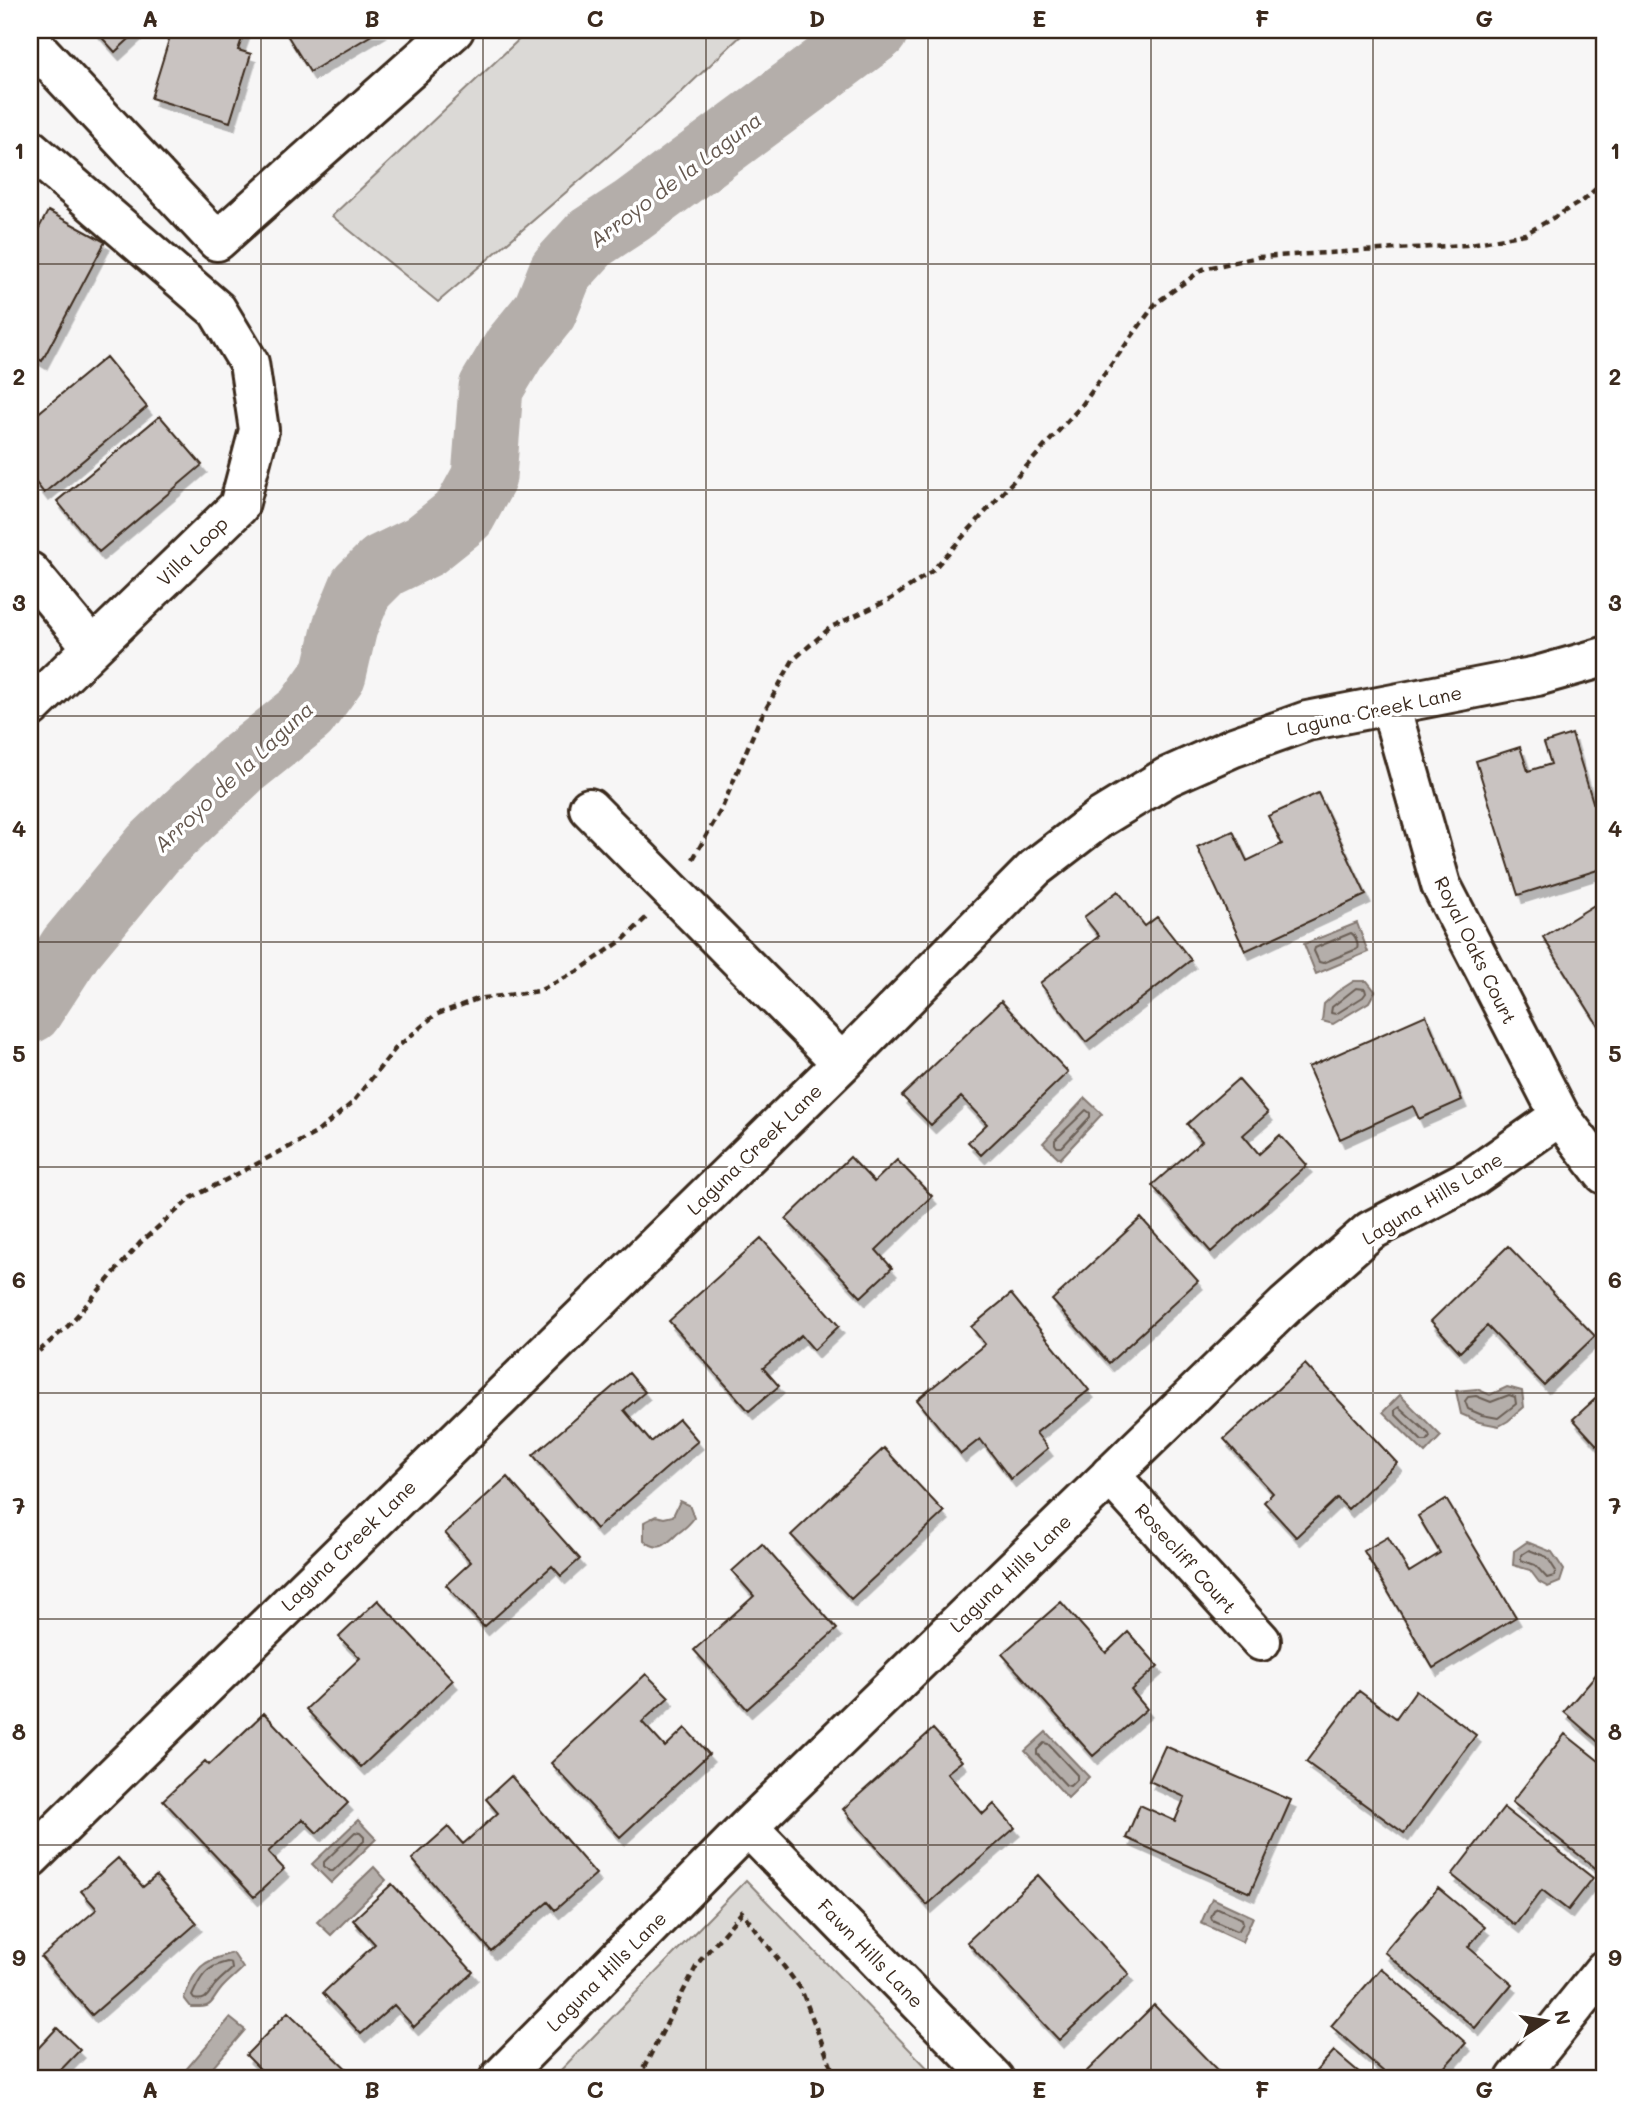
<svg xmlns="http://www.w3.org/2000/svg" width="1634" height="2109" viewBox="0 0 1634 2109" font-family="Mali,sans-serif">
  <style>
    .green { fill: #dbd9d6; stroke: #8b827a; stroke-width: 2 }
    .water { fill: #b4aeaa; stroke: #847972; stroke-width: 2 }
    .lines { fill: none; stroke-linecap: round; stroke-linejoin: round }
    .shore { stroke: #6b5f56; stroke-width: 2 }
    .river { stroke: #b4aeaa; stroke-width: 65 }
    .building { fill: #c9c3c1; stroke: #3b2a1e; stroke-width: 2; filter: url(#shadow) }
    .minor-casing { stroke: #3b2a1e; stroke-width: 44 }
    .path { stroke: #3b2a1e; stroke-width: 4.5; stroke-dasharray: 7 5; stroke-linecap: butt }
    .minor { stroke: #fff; stroke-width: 38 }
    .grid { fill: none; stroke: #3b2a1e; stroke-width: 2; stroke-opacity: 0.55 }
    .labels { text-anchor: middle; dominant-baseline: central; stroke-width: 7; stroke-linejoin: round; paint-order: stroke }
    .street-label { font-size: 19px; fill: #3b2a1e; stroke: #fff }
    .water-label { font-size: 21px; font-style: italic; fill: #65584f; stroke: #fff }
    .neatline { fill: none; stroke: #3b2a1e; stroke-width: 2.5 }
    .grid-label { font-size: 23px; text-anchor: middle; font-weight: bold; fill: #3b2a1e }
  </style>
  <defs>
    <filter id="shadow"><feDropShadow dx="4.5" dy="8" stdDeviation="0" flood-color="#0004"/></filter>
  </defs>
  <rect width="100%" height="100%" fill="#f7f6f6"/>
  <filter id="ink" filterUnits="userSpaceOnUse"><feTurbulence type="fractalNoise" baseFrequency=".0143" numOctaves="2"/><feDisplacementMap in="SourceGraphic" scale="14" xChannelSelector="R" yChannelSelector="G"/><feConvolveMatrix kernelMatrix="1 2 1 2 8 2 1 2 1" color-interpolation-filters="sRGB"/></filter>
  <g filter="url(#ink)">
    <path class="green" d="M529 30H747L669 104 438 302 332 216Z
      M746 1880 938 2079H552Z"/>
    <path class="water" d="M1357 923 1368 952 1316 974 1304 944Z
      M1354 981H1367L1375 991 1369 1002 1333 1024 1322 1021 1324 1004 1337 992Z
      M1085 1098 1102 1114 1060 1159 1043 1143Z
      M1507 1387 1522 1391 1524 1407 1508 1421 1499 1426 1479 1422 1461 1414 1456 1391 1477 1389 1490 1395Z
      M1400 1395 1441 1436 1425 1453 1383 1412Z
      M680 1501 689 1505 694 1518C689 1525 684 1529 677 1534 666 1545 658 1553 644 1540V1522L656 1516 664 1518 673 1516Z
      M1527 1542 1552 1552 1564 1570 1560 1582 1548 1587 1539 1582 1530 1570 1513 1565 1514 1551Z
      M1046 1732 1089 1777 1068 1798 1025 1751Z
      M358 1820 376 1839 331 1883 312 1864Z
      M374 1867 386 1880 331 1935 317 1922Z
      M1212 1898 1253 1917 1242 1942 1201 1923Z
      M233 1953 243 1968C236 1975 228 1981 222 1988 209 2003 215 2008 191 2007L184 1998C197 1967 199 1962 233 1953Z
      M230 2018 245 2030 203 2079H191L183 2073Z"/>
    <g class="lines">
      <path class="shore" d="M1351 933C1355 935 1359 944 1357 949L1323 963 1319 962 1314 951 1315 948Z
        M1356 988 1365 989 1366 993 1363 997 1336 1014 1331 1013 1332 1007Z
        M1086 1110 1090 1113V1117L1062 1147H1057L1055 1144V1140Z
        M1509 1395 1515 1397 1516 1404 1498 1418 1482 1415 1468 1409 1465 1401 1468 1397 1476 1396 1491 1402Z
        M1399 1407 1429 1434 1430 1437 1427 1441H1422L1395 1414V1410Z
        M1529 1550 1547 1557 1556 1571 1554 1576 1547 1578 1535 1565 1521 1560V1555Z
        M1044 1743 1048 1744 1077 1775V1779L1070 1786 1066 1785 1037 1754V1750Z
        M355 1832 360 1833 364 1837V1841L333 1871H329L324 1866V1862Z
        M1218 1908 1242 1919 1243 1923 1239 1930 1236 1931 1212 1920 1211 1917 1214 1910Z
        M227 1962 231 1963 232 1969C227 1974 220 1979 215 1985 208 1994 207 2002 194 1999L192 1996C201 1976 206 1967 227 1962Z"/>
      <path class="river" d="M30 1011 71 948 153 849 240 766 306 713 334 674 345 627 361 588 383 566 424 546 464 514 484 477 491 388 515 348 545 311 561 271 591 238 632 211 876 30"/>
    </g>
    <path class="building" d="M95 30H139L115 52Z
      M172 30 183 33 184 30H245L238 50 251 54 230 122 151 98Z
      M284 30H380L310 72Z
      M48 211 105 242 42 361 30 354V245Z
      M106 357 147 407 44 493 30 475V420Z
      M160 416 202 465 99 552 57 501Z
      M1572 734 1604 838V868L1518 895 1476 761 1520 747 1528 771 1551 764 1544 743Z
      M1318 793 1366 895 1245 951 1197 847 1233 831 1247 861 1282 844 1268 816Z
      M1118 891 1145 926 1157 917 1191 960 1086 1042 1040 983 1099 936 1084 917Z
      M1604 899V1035L1543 937Z
      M1001 1001 1068 1072 981 1155 968 1142 987 1124 961 1097 931 1125 902 1096Z
      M1426 1015 1462 1100 1419 1119 1413 1106 1340 1139 1308 1067Z
      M1238 1079 1268 1113 1243 1135 1259 1154 1280 1135 1307 1165 1211 1252 1152 1185 1202 1141 1187 1124Z
      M850 1157 874 1182 897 1160 932 1196 876 1250 892 1268 861 1297 786 1219Z
      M1141 1218 1198 1281 1109 1363 1052 1300Z
      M761 1238 839 1326 814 1350 801 1335 763 1368 779 1386 749 1411 669 1321Z
      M1508 1246 1595 1336 1544 1385 1487 1326 1460 1352 1431 1321Z
      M1011 1294 1089 1390 1036 1433 1048 1448 1011 1479 980 1439 961 1454 917 1400 985 1344 971 1327Z
      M1305 1364 1397 1463 1348 1509 1337 1498 1296 1537 1264 1502 1273 1493 1224 1439Z
      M629 1373 645 1392 624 1410 651 1442 679 1419 698 1441 596 1529 533 1455Z
      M1604 1391V1453L1573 1419Z
      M884 1448 944 1512 851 1599 791 1535Z
      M507 1477 580 1559 561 1576 552 1566 484 1627 446 1585 471 1562 445 1533Z
      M1446 1499 1516 1617 1433 1668 1364 1551 1388 1537 1409 1572 1440 1553 1418 1516Z
      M762 1544 837 1629 747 1709 694 1650 754 1596 732 1571Z
      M378 1600 453 1680 361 1767 306 1709 360 1658 339 1637Z
      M1061 1602 1106 1653 1128 1632 1158 1666 1131 1690 1147 1709 1093 1756 1002 1654Z
      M1604 1665V1747L1564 1712Z
      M646 1674 669 1697 642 1722 665 1747 685 1728 709 1754 620 1837 551 1763Z
      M1416 1690 1476 1735 1404 1833 1306 1762 1359 1691 1396 1718Z
      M264 1713 348 1803 317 1833 303 1819 268 1852 284 1869 254 1897 163 1800 205 1761 209 1765Z
      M933 1729 962 1761 947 1773 983 1814 994 1804 1015 1828 927 1905 843 1809Z
      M1565 1734 1604 1765V1862L1598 1870 1512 1802Z
      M1165 1746 1291 1800 1250 1893 1126 1838 1140 1805 1175 1821 1185 1797 1149 1781Z
      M511 1776 596 1874 555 1910 548 1902 491 1951 412 1859 448 1827 463 1844 498 1813 486 1799Z
      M1504 1808 1593 1878 1568 1910 1542 1890 1515 1925 1452 1875Z
      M118 1858 143 1887 156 1876 197 1923 92 2015 41 1957 97 1909 81 1891Z
      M1038 1875 1129 1974 1059 2040 967 1942Z
      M392 1884 473 1972 414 2027 394 2005 361 2034 323 1993 375 1944 353 1920Z
      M1438 1888 1485 1927 1468 1947 1512 1984 1475 2028 1384 1952Z
      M1381 1968 1466 2043 1434 2079H1392L1331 2026Z
      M1154 2005 1226 2079H1089L1084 2074Z
      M288 2012 357 2079H257L263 2072 246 2055Z
      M57 2028 80 2050 52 2079H30V2057Z
      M1334 2051 1367 2079H1309Z"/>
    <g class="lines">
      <g class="minor-casing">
        <path id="minor" d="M30 41 217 241 454 30
          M30 149 217 310 249 363 259 430 239 506 30 708
          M30 572 92 647
          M1390 705 1441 885 1560 1116 1604 1174
          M589 808 842 1063
          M1110 1475 1261 1641
          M748 1827 994 2079
          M30 1858 842 1063 1035 868 1100 818 1167 777 1234 747 1307 721 1537 676 1604 657
          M499 2079 748 1827 1286 1305 1370 1231 1473 1177 1560 1116
          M1516 2079 1604 1970"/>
      </g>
      <path class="path" d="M693 859 722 808 758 723 793 660 831 627 891 599 932 571 1082 405 1156 303 1203 269 1258 257 1466 245 1525 234 1584 200 1604 181
        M30 1359 68 1326 140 1243 191 1198 316 1133 352 1103 395 1049 435 1015 477 999 539 991 578 971 624 939 647 917
        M638 2079 698 1963 742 1912 801 1989 836 2079"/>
      <use href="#minor" class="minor"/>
    </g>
  </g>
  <path class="grid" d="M261 30V2079M483 30V2079M706 30V2079M928 30V2079M1151 30V2079M1373 30V2079M30 264H1604M30 490H1604M30 716H1604M30 942H1604M30 1167H1604M30 1393H1604M30 1619H1604M30 1845H1604"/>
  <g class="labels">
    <g class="street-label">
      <text transform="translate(192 551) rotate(-44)">Villa Loop</text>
      <text transform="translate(1374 710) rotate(-12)">Laguna Creek Lane</text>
      <text transform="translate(1476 950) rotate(64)">Royal Oaks Court</text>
      <text transform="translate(754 1149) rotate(-44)">Laguna Creek Lane</text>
      <text transform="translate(1432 1198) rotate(-31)">Laguna Hills Lane</text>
      <text transform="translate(348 1545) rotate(-44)">Laguna Creek Lane</text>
      <text transform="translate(1186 1558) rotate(48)">Rosecliff Court</text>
      <text transform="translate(1010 1573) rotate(-44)">Laguna Hills Lane</text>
      <text transform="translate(871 1953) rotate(46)">Fawn Hills Lane</text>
      <text transform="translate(606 1971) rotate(-45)">Laguna Hills Lane</text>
    </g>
    <g class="water-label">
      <text transform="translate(675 179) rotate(-37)">Arroyo de la Laguna</text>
      <text transform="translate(233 776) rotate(-43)">Arroyo de la Laguna</text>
    </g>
  </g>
  <rect width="1634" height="2109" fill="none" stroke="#fff" stroke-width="77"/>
  <g transform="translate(1546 2021) rotate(78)" stroke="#ffffff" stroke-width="5" paint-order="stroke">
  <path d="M0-5L12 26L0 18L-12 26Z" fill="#3b2a1e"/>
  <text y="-10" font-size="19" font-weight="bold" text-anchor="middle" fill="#3b2a1e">N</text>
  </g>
  <rect x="38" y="38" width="1558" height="2032" class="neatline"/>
  <g class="grid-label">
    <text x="150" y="27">A</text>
    <text x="372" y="27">B</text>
    <text x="595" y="27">C</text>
    <text x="817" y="27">D</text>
    <text x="1039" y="27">E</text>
    <text x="1262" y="27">F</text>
    <text x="1484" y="27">G</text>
    <text x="19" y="159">1</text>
    <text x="1615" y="159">1</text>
    <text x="19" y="385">2</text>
    <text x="1615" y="385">2</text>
    <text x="19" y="611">3</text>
    <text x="1615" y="611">3</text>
    <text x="19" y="837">4</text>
    <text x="1615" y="837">4</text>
    <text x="19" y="1062">5</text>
    <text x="1615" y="1062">5</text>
    <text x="19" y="1288">6</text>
    <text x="1615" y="1288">6</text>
    <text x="19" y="1514">7</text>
    <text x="1615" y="1514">7</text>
    <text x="19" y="1740">8</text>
    <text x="1615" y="1740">8</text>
    <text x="19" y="1966">9</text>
    <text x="1615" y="1966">9</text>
    <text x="150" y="2098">A</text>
    <text x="372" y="2098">B</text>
    <text x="595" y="2098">C</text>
    <text x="817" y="2098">D</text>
    <text x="1039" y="2098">E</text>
    <text x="1262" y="2098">F</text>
    <text x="1484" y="2098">G</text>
  </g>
</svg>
